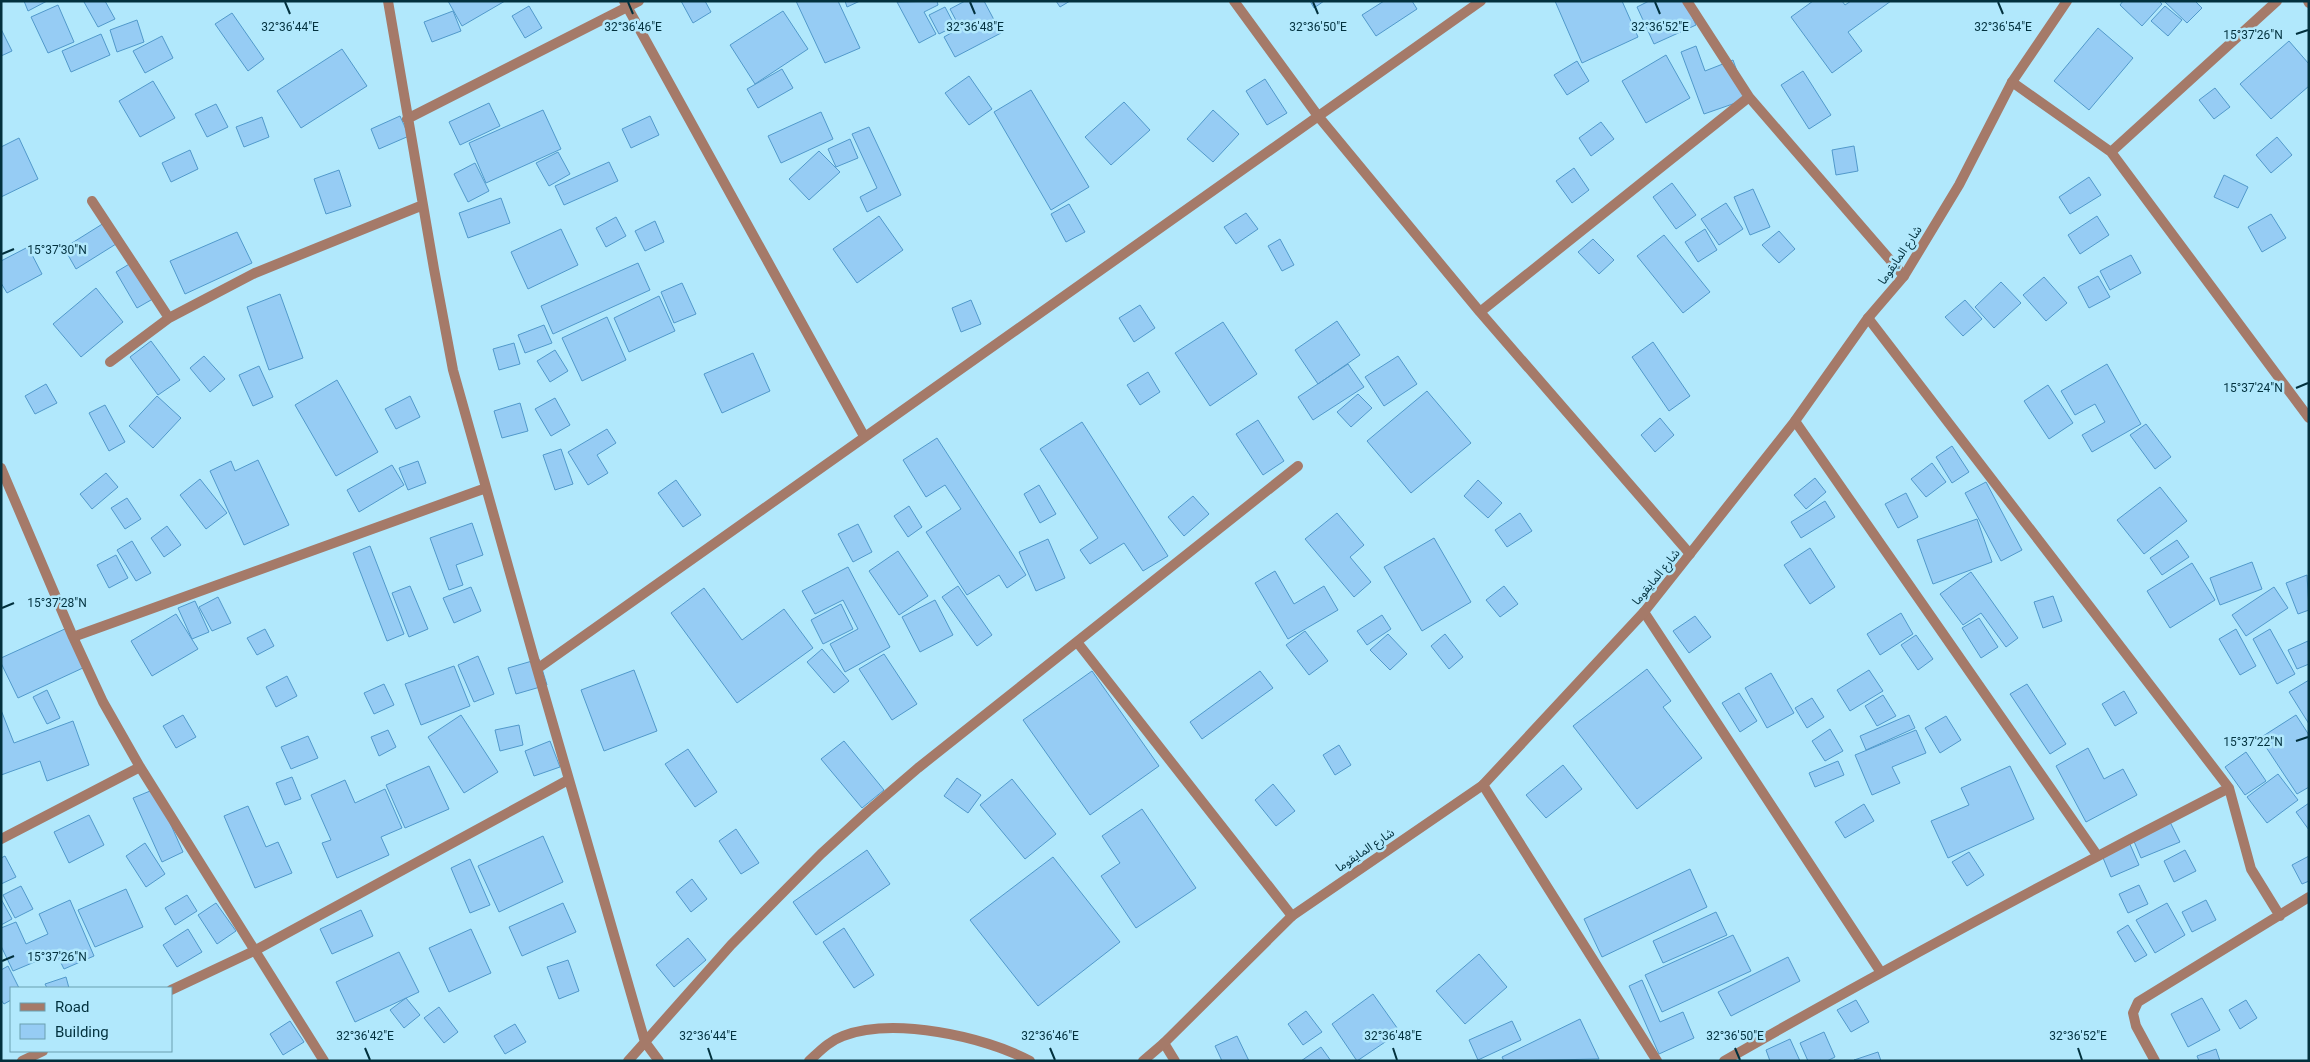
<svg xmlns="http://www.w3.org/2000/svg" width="2310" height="1062" viewBox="0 0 2310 1062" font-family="Roboto,'Noto Sans Arabic',sans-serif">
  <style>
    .building { fill: #96ccf4; stroke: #5199cb }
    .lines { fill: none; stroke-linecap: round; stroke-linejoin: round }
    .minor { stroke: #a57a69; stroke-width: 10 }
    .tertiary { stroke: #a57a69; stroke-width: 10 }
    .ticks { fill: none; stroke: #02313e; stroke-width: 2 }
    .labels { text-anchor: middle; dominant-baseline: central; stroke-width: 5; stroke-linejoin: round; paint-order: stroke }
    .street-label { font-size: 12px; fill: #02313e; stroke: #b1e8fc }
    .ticks-label { font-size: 12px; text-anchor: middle; fill: #02313e; stroke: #b1e8fc; stroke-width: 5; stroke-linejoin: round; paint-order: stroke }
  </style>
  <rect width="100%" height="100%" fill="#b1e8fc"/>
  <path class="building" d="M24 1H47L28 11Z
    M86 1H105L115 19 98 27 84 2Z
    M448 1H505L462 26Z
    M681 1H705L711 12 693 23Z
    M796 1H838L860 48 825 63Z
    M845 1H860L847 7Z
    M937 1 938 5 924 12 936 34 919 43 897 2Z
    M965 1H984L1001 33 955 57 944 37 960 28 950 9Z
    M1056 1H1070L1060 7Z
    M1310 1H1324L1314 8Z
    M1384 1H1412L1417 9 1376 36 1362 15Z
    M1555 1H1622L1638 37 1582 63Z
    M1649 1H1685L1696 25 1654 44 1637 7Z
    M1813 1H1842L1845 5 1851 1H1891L1848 32 1862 51 1832 73 1791 17Z
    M2123 1H2159L2162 4 2142 26 2120 5Z
    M2164 1H2195L2202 8 2187 23Z
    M58 5 74 42 48 53 31 17Z
    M529 6 542 28 525 38 512 16Z
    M2165 6 2182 20 2168 36 2151 21Z
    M945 7 955 26 939 34 929 15Z
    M453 11 461 31 432 42 424 22Z
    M783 11 808 49 755 84 730 45Z
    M232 13 264 59 248 71 215 24Z
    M137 20 144 42 117 52 110 30Z
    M2098 28 2133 58 2089 110 2054 81Z
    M1 29 12 51 1 56Z
    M101 34 110 55 71 72 62 51Z
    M162 36 173 58 145 73 133 51Z
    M2289 41 2309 64V86L2271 119 2240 84Z
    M1696 46 1705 71 1733 60 1747 99 1704 114 1681 52Z
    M342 49 367 86 301 128 277 91Z
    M1666 55 1690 98 1646 123 1622 81Z
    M1577 61 1589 81 1567 95 1554 75Z
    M782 69 793 88 758 108 747 89Z
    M1803 71 1831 115 1809 129 1781 85Z
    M969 76 992 109 969 125 945 93Z
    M1265 79 1287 113 1267 125 1246 91Z
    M153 81 175 118 140 137 119 101Z
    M2215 88 2230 107 2214 119 2199 100Z
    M1031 90 1089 187 1051 210 994 112Z
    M1124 102 1150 130 1111 165 1085 137Z
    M489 103 500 126 460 145 449 122Z
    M216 104 228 127 207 137 195 114Z
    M543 110 561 149 486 183 469 143Z
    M1213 110 1239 134 1213 162 1187 139Z
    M821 112 833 139 781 163 768 136Z
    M400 116 409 136 379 149 371 129Z
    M650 116 659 135 631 148 622 129Z
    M262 117 269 137 244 147 236 127Z
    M1601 122 1614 139 1591 156 1579 138Z
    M869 127 901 195 867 212 860 197 877 188 852 134Z
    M2277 137 2292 155 2271 173 2256 155Z
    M19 138 38 179 1 197V147Z
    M850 139 858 158 836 167 828 149Z
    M1854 146 1858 171 1836 175 1832 150Z
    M190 150 198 169 171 182 162 163Z
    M819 151 840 172 809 200 789 179Z
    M558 152 570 174 549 186 536 163Z
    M609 162 618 181 564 205 555 186Z
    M475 163 489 191 468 202 454 174Z
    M1574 168 1589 190 1572 203 1556 181Z
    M339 170 351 206 326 214 314 179Z
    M2224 175 2248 187 2238 208 2214 197Z
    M2089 177 2101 195 2070 214 2059 197Z
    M1672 183 1696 215 1676 229 1653 197Z
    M1753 189 1770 227 1750 235 1734 197Z
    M501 198 510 223 468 238 459 213Z
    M1726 203 1743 229 1719 245 1701 219Z
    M1069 204 1085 232 1066 242 1051 214Z
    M1246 213 1258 229 1236 244 1224 227Z
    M2271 214 2286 238 2262 252 2248 227Z
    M879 216 903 250 857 283 833 249Z
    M2097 216 2109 235 2080 254 2068 235Z
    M616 217 626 236 606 247 596 228Z
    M655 221 664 242 645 251 635 231Z
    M104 223 116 244 76 269 64 248Z
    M561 229 578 265 528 289 511 252Z
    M1705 229 1717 250 1698 262 1685 242Z
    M1779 231 1795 249 1779 263 1762 245Z
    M237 232 252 263 185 294 170 261Z
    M1664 235 1710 292 1683 313 1637 256Z
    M1280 239 1294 265 1282 271 1268 246Z
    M1593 239 1614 260 1599 274 1578 252Z
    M28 247 42 274 7 293 1 283V261Z
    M2131 255 2141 273 2110 290 2100 271Z
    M136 260 158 296 137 308 116 272Z
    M638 263 650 290 553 334 541 306Z
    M2098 276 2110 297 2089 308 2078 287Z
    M2044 277 2067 303 2046 321 2023 295Z
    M2001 282 2021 303 1994 328 1975 307Z
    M682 283 696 314 674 323 661 292Z
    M96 288 123 322 81 357 53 324Z
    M280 294 303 358 269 370 247 307Z
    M659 296 675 331 629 352 614 318Z
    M971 300 981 324 961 332 952 308Z
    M1965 300 1982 319 1963 336 1945 317Z
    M1140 305 1155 328 1134 342 1119 318Z
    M607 317 626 360 582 381 562 338Z
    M1337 321 1360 355 1318 384 1295 350Z
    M1223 322 1257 374 1210 406 1175 353Z
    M544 325 552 343 525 353 518 335Z
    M151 341 180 380 158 395 130 357Z
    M1653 342 1690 396 1669 411 1632 357Z
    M514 343 520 364 499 370 493 349Z
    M555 350 568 371 550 382 537 361Z
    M753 353 770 391 722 413 704 374Z
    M204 356 225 379 210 392 190 368Z
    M1398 356 1417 384 1384 406 1365 377Z
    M1348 364 1364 387 1313 420 1298 397Z
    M2107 364 2141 424 2092 452 2082 435 2105 422 2095 404 2075 415 2061 391Z
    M259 366 273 397 253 406 239 375Z
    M1148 372 1160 392 1140 405 1127 385Z
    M337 380 378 452 336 476 295 405Z
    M46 384 57 403 35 414 25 396Z
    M2048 385 2073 423 2049 439 2024 401Z
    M1427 391 1471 443 1411 493 1367 441Z
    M1358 394 1372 408 1351 427 1337 412Z
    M157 396 181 418 153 448 129 426Z
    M410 396 420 417 396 429 385 409Z
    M555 398 570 425 551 436 535 409Z
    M520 403 528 431 502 438 494 411Z
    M105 405 125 442 109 451 89 413Z
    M1660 418 1674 435 1655 452 1641 435Z
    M1258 420 1284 461 1263 475 1236 434Z
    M1082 422 1168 556 1143 571 1124 543 1090 564 1080 550 1098 538 1040 449Z
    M2146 424 2171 457 2155 469 2130 435Z
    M607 429 616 443 597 455 608 473 588 485 568 452Z
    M937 438 1026 575 1007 588 999 575 967 595 926 532 961 509 945 485 926 497 903 460Z
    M1952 446 1969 472 1952 483 1936 457Z
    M561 449 573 484 555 490 543 455Z
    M258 460 289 525 244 545 210 471 231 461 235 471Z
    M418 461 426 483 408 490 399 468Z
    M1932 463 1946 482 1926 497 1911 479Z
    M392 465 404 485 359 512 347 490Z
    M106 473 118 487 92 509 80 494Z
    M1815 478 1826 492 1806 509 1794 495Z
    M200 479 227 513 206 529 180 495Z
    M676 480 701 515 683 527 658 493Z
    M1478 480 1502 503 1488 518 1464 496Z
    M1986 482 2022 550 2001 561 1965 493Z
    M1039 485 1056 514 1040 523 1024 494Z
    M2160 487 2187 521 2144 554 2117 520Z
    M1906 493 1918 517 1898 528 1885 504Z
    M1193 496 1209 514 1184 536 1168 517Z
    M127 498 141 519 125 529 111 508Z
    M1825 501 1835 517 1801 538 1791 522Z
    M909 506 922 527 908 537 894 516Z
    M1337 513 1364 545 1350 557 1371 582 1354 597 1305 539Z
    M1520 513 1532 531 1507 547 1495 530Z
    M1977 519 1992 562 1933 584 1917 540Z
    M472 523 483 555 456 565 463 585 449 590 430 538Z
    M858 524 872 552 853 562 838 534Z
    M167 526 181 545 164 557 151 538Z
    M1434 538 1471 602 1422 631 1384 567Z
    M1048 539 1065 578 1036 591 1019 552Z
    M2177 540 2189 557 2162 575 2150 558Z
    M132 541 151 573 136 581 117 550Z
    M370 546 404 634 387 641 353 553Z
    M1810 548 1835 587 1810 604 1784 565Z
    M898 551 928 596 899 615 869 571Z
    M116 555 128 578 109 588 97 565Z
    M2252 562 2262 589 2220 605 2210 578Z
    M2192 563 2215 600 2170 628 2147 591Z
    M848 567 890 647 845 672 830 644 858 629 843 600 815 614 802 591Z
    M1275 571 1294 604 1324 586 1338 610 1288 639 1255 583Z
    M1971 572 2018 638 2006 647 1981 613 1963 625 1940 594Z
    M2307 575 2309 610 2298 614 2286 583Z
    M410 586 428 629 409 637 392 593Z
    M958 586 992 635 977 646 942 597Z
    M1504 586 1518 604 1500 617 1486 600Z
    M471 587 481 611 454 623 443 598Z
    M2274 587 2288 608 2246 636 2232 615Z
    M704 588 742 640 784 609 813 648 737 703 671 613Z
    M2053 596 2062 621 2043 628 2034 602Z
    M218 597 231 623 212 631 199 607Z
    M935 600 953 635 920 652 902 617Z
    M195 601 209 632 192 639 178 608Z
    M841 604 853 629 823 644 811 620Z
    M1901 613 1913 634 1880 655 1867 634Z
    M176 614 198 649 152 676 131 641Z
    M1382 615 1391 629 1367 645 1357 631Z
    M1695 616 1711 637 1689 653 1673 631Z
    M1979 618 1998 647 1981 658 1962 628Z
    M67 628 85 667 18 698 1 663V658Z
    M265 629 274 646 257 655 247 638Z
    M2236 629 2256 666 2240 675 2219 639Z
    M2270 629 2295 674 2277 684 2253 639Z
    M1305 631 1328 661 1309 675 1286 645Z
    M1388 634 1407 654 1390 670 1370 650Z
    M1445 634 1463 657 1449 669 1431 646Z
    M1916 635 1933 659 1918 670 1901 645Z
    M2308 641 2309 664 2297 669 2288 650Z
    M822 649 849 681 834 693 807 662Z
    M884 654 917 704 892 720 859 669Z
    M478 656 494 694 474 702 458 665Z
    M539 659 547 685 516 694 508 668Z
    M454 666 470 706 421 725 405 684Z
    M1647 669 1671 701 1663 707 1702 758 1637 809 1573 726Z
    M634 670 657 731 604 751 581 690Z
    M1869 670 1883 691 1850 711 1837 690Z
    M1092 671 1159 766 1090 815 1023 720Z
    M1260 671 1273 688 1202 739 1190 722Z
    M1771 673 1794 713 1767 728 1745 688Z
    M287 676 297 696 276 707 266 687Z
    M2309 680V724L2289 692Z
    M384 684 394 705 374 714 364 693Z
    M2027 684 2066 744 2050 754 2010 694Z
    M47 690 60 718 47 724 33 697Z
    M2124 691 2137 713 2115 726 2102 704Z
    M1739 693 1757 721 1740 732 1722 703Z
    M1883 695 1896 716 1877 726 1865 706Z
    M1812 698 1824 717 1807 728 1795 708Z
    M1 710 14 743 73 721 89 765 47 781 40 761 1 775Z
    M183 715 196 737 176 748 163 726Z
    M461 715 498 772 464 793 428 737Z
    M1909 715 1915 728 1866 750 1860 736Z
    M2296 715 2309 735V787L2297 794 2260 738Z
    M1946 716 1961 740 1940 753 1925 728Z
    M519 725 523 745 500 751 495 730Z
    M1830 729 1843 751 1825 761 1812 741Z
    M388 730 396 747 379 756 371 737Z
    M1916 730 1926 753 1892 767 1900 783 1872 795 1855 755Z
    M308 736 318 758 291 769 281 747Z
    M550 741 560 767 534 776 525 751Z
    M844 741 884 790 862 808 821 759Z
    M1339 745 1351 765 1335 775 1323 755Z
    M2088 748 2104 779 2123 769 2137 795 2086 822 2056 766Z
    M688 749 717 792 695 807 665 764Z
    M2246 752 2266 781 2245 795 2225 767Z
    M1838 761 1844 775 1815 787 1809 773Z
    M1563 765 1582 789 1546 818 1526 795Z
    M429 766 449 809 405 828 386 785Z
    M2010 766 2034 819 1948 858 1931 821 1969 805 1961 788Z
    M2278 774 2298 800 2267 823 2247 797Z
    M292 777 301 799 285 805 276 783Z
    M957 778 981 795 968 813 944 796Z
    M1012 779 1056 834 1025 859 980 805Z
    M345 780 355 803 385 789 402 828 381 837 389 855 337 878 322 843 331 840 311 795Z
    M1273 784 1295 811 1276 826 1255 800Z
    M155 789 183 852 162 862 133 798Z
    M2309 803V830L2296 812Z
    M1864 804 1874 821 1845 838 1835 822Z
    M248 806 266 847 278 842 292 873 255 888 224 816Z
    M1142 809 1196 888 1136 928 1101 876 1120 863 1102 836Z
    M89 815 104 845 69 863 54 832Z
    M2170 822 2180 842 2141 858 2133 839Z
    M736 829 759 863 741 874 719 841Z
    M543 836 563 882 499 912 478 866Z
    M2129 842 2139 865 2111 877 2101 853Z
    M145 843 165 874 146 887 126 856Z
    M867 850 890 884 816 935 793 902Z
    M2185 850 2196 871 2174 882 2164 861Z
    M1969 852 1984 875 1967 886 1952 862Z
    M5 856 16 877 1 884V858Z
    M2309 856V881L2302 884 2292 865Z
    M1053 857 1120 942 1038 1006 970 920Z
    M470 859 490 905 470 913 451 868Z
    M1690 869 1707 907 1602 957 1584 919Z
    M692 879 707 899 691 912 676 892Z
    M2139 885 2148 904 2128 913 2119 894Z
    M21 886 33 909 15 918 3 895Z
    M126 889 143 927 95 947 78 910Z
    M187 895 197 911 175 925 165 908Z
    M1 899 12 919 1 925Z
    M70 900 94 956 64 969 56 953 13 971 1 946V928L16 922 26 944 48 934 39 914Z
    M2206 900 2216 920 2192 932 2182 912Z
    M216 903 236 931 217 944 198 915Z
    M563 903 576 932 522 956 509 927Z
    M2167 903 2185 935 2155 953 2136 920Z
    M361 910 373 936 332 954 320 929Z
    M1716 912 1727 935 1663 963 1653 941Z
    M2128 925 2147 955 2135 962 2117 932Z
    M844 928 874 975 854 988 823 942Z
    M188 929 202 952 177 967 163 945Z
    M471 929 491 973 449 992 429 948Z
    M1733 935 1751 971 1662 1012 1645 975Z
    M688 938 706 960 674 987 656 965Z
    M399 952 419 992 355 1022 336 982Z
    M1479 954 1507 987 1465 1024 1436 991Z
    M1788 957 1800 981 1731 1016 1718 992Z
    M568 960 579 991 559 999 547 967Z
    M8 966 19 988H11V1000L4 1004 1 1000V970Z
    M66 977 69 988H47L45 984Z
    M1642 980 1660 1022 1683 1012 1694 1038 1659 1054 1629 986Z
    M1373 994 1400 1032 1357 1061 1332 1024Z
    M406 998 420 1015 404 1028 390 1010Z
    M2202 998 2220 1030 2188 1047 2171 1014Z
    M1856 1000 1869 1022 1851 1032 1837 1010Z
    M2246 1000 2257 1018 2240 1029 2229 1010Z
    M439 1007 458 1032 444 1043 424 1018Z
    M1306 1011 1322 1032 1303 1045 1288 1024Z
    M1580 1019 1599 1059 1504 1061 1502 1057Z
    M290 1021 304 1042 283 1055 270 1034Z
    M1512 1021 1521 1040 1478 1060 1469 1040Z
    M515 1024 526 1042 505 1054 494 1036Z
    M1824 1032 1835 1057 1827 1061H1808L1800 1043Z
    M1237 1036 1249 1061H1222L1215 1046Z
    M1790 1039 1800 1061H1770L1766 1050Z
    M1321 1047 1331 1061H1301Z
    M2216 1049 2220 1061H2199L2197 1056Z
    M1878 1052 1881 1061 1854 1060Z"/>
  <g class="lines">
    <path class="minor" d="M388 1 434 269 453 370 537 669 645 1042 628 1061
      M624 1 864 436
      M1234 1 1318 116 1480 312 1690 554
      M1687 1 1749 97 1904 276
      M2308 1 2309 3
      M2012 82 2111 152 2309 418
      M407 119 639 1
      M2111 152 2277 1
      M92 201 169 318
      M1480 312 1749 97
      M1868 318 2229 788 2251 869 2280 916
      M110 362 169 318 255 273 423 205
      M1795 421 2097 855
      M1 468 73 637 103 702 140 767 324 1061
      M1644 612 1880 971
      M73 637 486 488
      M1077 642 1292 916
      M537 669 1481 1
      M1483 785 1657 1061
      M1 839 140 767
      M171 990 254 951 568 780
      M1164 1043 1175 1061
      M22 1061 43 1051
      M659 1061 645 1042 731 945 821 854 868 811 918 768 1298 466
      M809 1061C819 1052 829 1041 843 1036 893 1017 984 1036 1030 1061
      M1724 1061C1890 966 2059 875 2229 788
      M2155 1061 2136 1026 2133 1013 2138 1002 2309 897"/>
    <path class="tertiary" d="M1143 1061 1164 1043 1292 916 1483 785 1644 612 1795 421 1868 318 1904 276 1959 185 2012 82 2067 1"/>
  </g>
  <path class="ticks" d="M285 2 290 14M628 2 633 14M970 2 975 14M1313 2 1318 14M1655 2 1660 14M1998 2 2003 14M2296 34 2308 30M2 254 14 249M2296 388 2308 383M2 608 14 603M2296 741 2308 737M2 961 14 956M365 1048 370 1060M708 1048 712 1060M1050 1048 1055 1060M1393 1048 1397 1060M1735 1048 1740 1060M2078 1048 2082 1060"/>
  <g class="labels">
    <g class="street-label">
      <text transform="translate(1900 255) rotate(-56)">شارع المايقوما</text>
      <text transform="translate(1656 577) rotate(-51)">شارع المايقوما</text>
      <text transform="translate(1365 850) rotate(-34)">شارع المايقوما</text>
    </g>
  </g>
  <g class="ticks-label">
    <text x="290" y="31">32°36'44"E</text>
    <text x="633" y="31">32°36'46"E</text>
    <text x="975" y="31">32°36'48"E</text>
    <text x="1318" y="31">32°36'50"E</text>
    <text x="1660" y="31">32°36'52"E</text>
    <text x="2003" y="31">32°36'54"E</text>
    <text x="2253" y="39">15°37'26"N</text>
    <text x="57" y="254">15°37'30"N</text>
    <text x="2253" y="392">15°37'24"N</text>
    <text x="57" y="607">15°37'28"N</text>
    <text x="2253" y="746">15°37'22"N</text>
    <text x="57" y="961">15°37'26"N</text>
    <text x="365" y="1040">32°36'42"E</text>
    <text x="708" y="1040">32°36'44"E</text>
    <text x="1050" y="1040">32°36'46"E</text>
    <text x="1393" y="1040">32°36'48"E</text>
    <text x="1735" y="1040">32°36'50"E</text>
    <text x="2078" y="1040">32°36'52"E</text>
  </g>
  <rect width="2310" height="1062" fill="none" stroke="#02313e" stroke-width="5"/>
  <rect x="10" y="987" width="162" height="65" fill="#b1e8fc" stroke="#6b9fb0"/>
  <rect x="20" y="1003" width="25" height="8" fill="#a57a69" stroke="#6b9fb0"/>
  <text x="55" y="1012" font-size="15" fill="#02313e">Road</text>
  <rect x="20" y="1024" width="25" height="15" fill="#96ccf4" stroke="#6b9fb0"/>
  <text x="55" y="1037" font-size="15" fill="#02313e">Building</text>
</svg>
